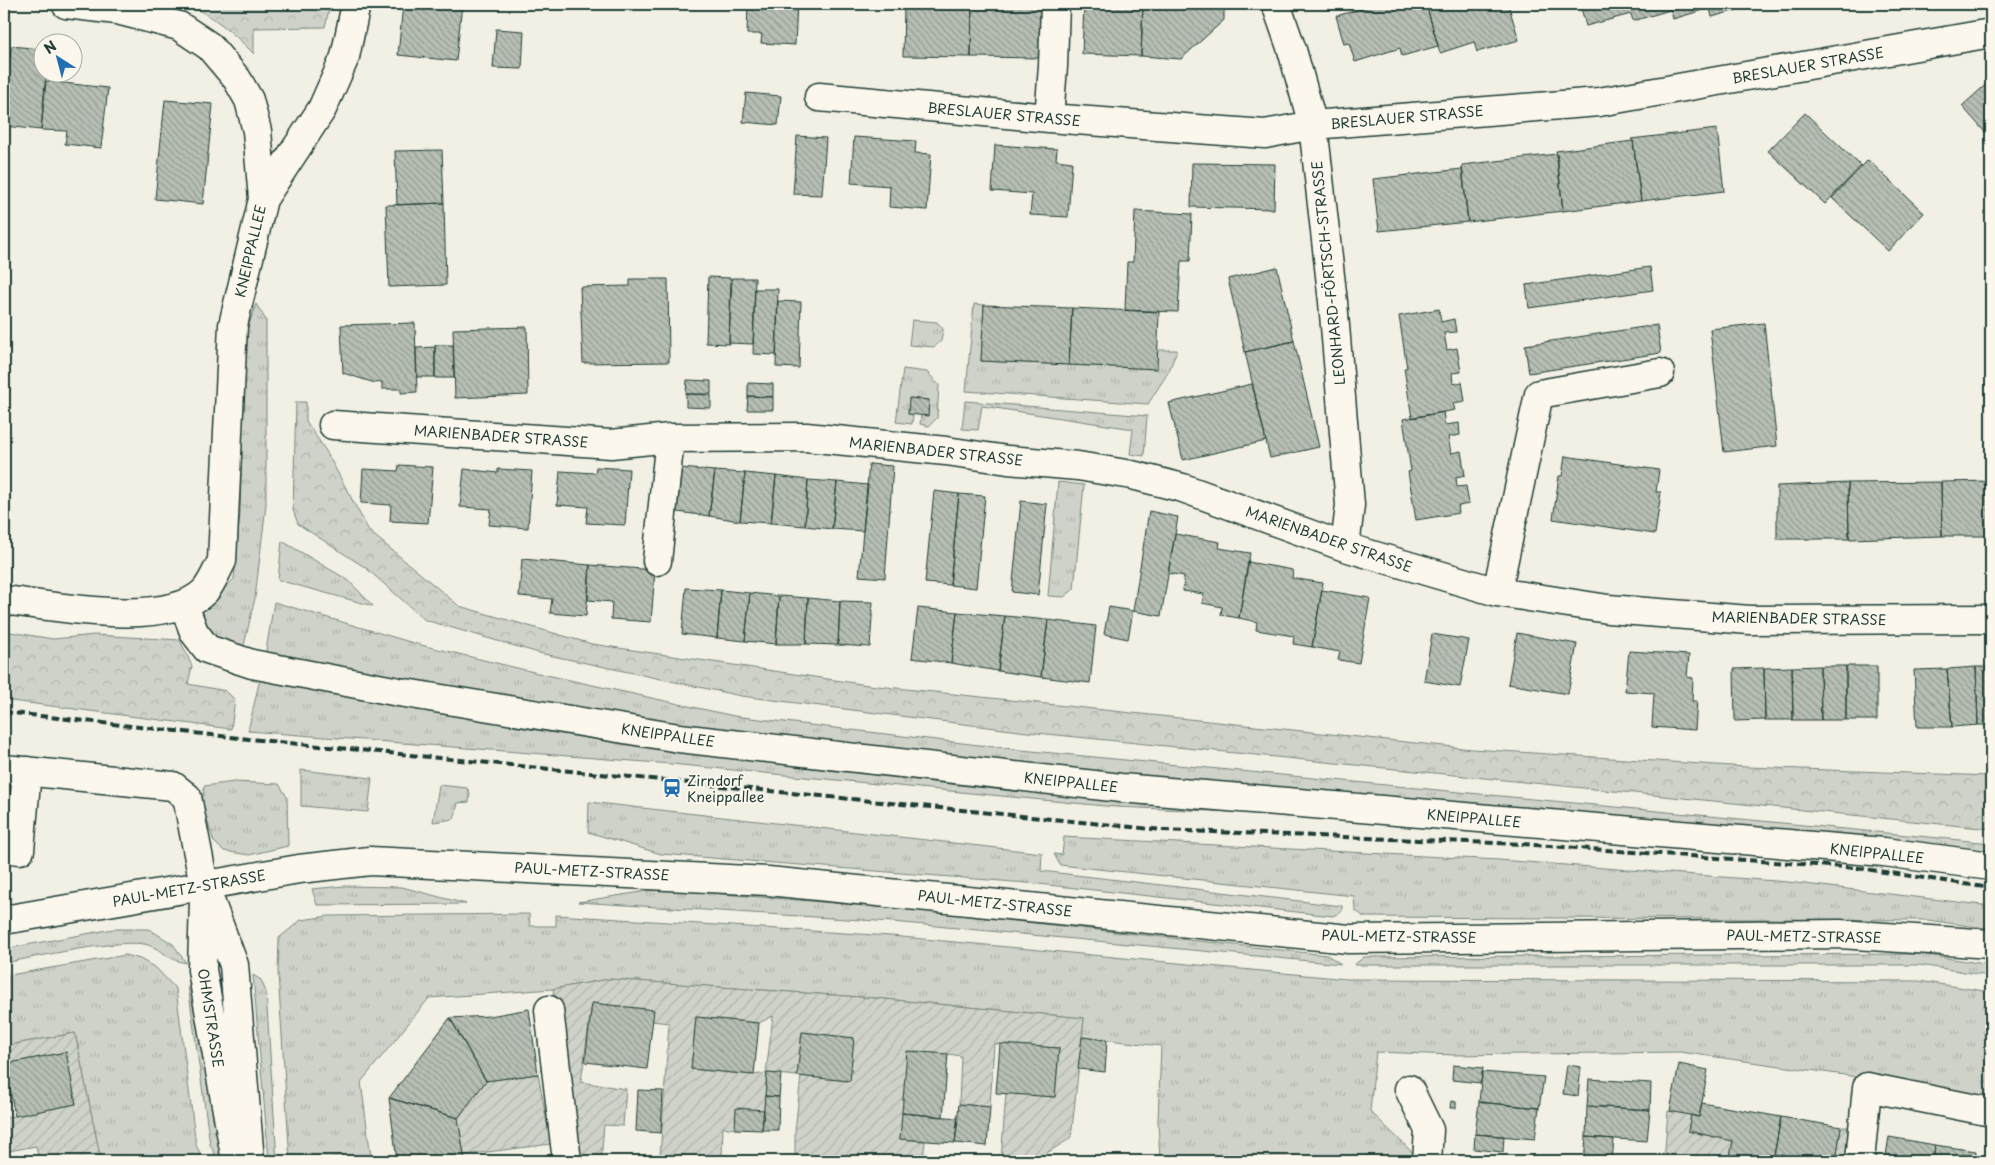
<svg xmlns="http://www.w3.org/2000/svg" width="1995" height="1165" viewBox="0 0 1995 1165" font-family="'Playpen Sans',sans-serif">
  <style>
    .grass { fill: url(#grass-tufts); stroke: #77887e }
    .forest { fill: url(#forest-crowns); stroke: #77887e }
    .garden { fill: url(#garden-furrows); stroke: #77887e; fill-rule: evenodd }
    .building { fill: url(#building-back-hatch); stroke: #1f3d34 }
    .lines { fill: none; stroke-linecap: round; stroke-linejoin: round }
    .minor-casing { stroke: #1f3d34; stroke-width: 31 }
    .minor { stroke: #fbf7ec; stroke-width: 28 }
    .rail { stroke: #1f3d34; stroke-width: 4; stroke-dasharray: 8 4; stroke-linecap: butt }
    .labels { text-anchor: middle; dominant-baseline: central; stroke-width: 4; stroke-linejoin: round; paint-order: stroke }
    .street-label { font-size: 14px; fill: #1f3d34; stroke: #fbf7ec }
    .poi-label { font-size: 14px; fill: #1f3d34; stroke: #fbf7ec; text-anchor: start }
  </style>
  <defs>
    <pattern id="grass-tufts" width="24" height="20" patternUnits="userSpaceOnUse" patternTransform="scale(1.25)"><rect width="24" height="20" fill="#cfd2c8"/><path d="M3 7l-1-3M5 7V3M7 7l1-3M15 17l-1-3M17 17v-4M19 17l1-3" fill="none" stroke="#b1b5ac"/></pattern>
    <pattern id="forest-crowns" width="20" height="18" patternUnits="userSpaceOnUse" patternTransform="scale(1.25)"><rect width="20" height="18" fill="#cfd2c8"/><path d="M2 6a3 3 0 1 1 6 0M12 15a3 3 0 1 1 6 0" fill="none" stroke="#b1b5ac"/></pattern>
    <pattern id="garden-furrows" width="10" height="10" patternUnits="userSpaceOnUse" patternTransform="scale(1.25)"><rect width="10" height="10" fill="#cfd2c8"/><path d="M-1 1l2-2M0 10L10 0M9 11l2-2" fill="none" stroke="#b1b5ac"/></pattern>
    <pattern id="building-back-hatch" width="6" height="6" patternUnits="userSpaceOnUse" patternTransform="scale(1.25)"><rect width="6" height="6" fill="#b7beb3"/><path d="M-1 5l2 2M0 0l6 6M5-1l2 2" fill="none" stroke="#949c92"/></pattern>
  </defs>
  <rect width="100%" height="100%" fill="#f2f0e5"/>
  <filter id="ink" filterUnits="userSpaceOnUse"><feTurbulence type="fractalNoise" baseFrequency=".02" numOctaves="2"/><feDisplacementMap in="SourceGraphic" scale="10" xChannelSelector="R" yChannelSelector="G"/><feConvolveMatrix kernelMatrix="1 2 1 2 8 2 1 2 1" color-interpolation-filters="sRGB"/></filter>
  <g filter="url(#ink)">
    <path class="grass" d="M256 304 266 320V505L255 598 242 654 211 639 202 617 203 607 234 579 240 513 245 337Z
      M974 304 984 305 981 361 1156 369 1157 350H1177L1169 371 1148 404 966 391Z
      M912 320 937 322 943 329 941 341 934 347 909 345Z
      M903 369 927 372 939 385 937 418 929 426 920 424 921 415H928L929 400 910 398 913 414 912 424 896 422Z
      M965 401 1147 416 1144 456 1130 454 1133 429 982 406 978 430 962 429Z
      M1058 482 1084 485 1074 589 1064 597 1048 596Z
      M282 541 348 580 373 606 278 580Z
      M274 602 417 644 542 674 734 716 1021 750 1991 843V860L1126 780 679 731 265 657Z
      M261 674 675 745 1878 861 1427 820 1115 807 671 764 248 731Z
      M301 770 372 778 368 812 301 806Z
      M234 782 279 784 287 797 288 846 249 855 224 851 214 842 202 805 204 786Z
      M439 785 467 788 470 793 469 802 458 803 454 819 433 822Z
      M589 802 1042 853 1041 871 1342 906V911L1333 916 1039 884 661 854 588 832Z
      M1064 837 1499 860 1788 882 1991 906V929L1928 920 1364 917 1355 910 1354 896 1060 865 1054 854 1062 855Z
      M344 886 402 887 466 904 317 905 312 889Z
      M660 889 896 908 1327 955 1341 964 893 922 578 902Z
      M529 914 530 926H556V915L891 936 1347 979 1919 981 1991 992V1100L1838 1074 1680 1052 1454 1055 1376 1052 1370 1111 1416 1156 1415 1161H1160L1158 1120 1161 1046 1082 1037 1084 1018 874 998 609 979 553 989 429 998 361 1082 371 1157 355 1161H290L278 973 279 938 301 920 329 916Z
      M113 929H149L173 944 186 963C168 960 163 950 148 945 125 937 32 958 4 963V949Z
      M1921 954 1991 965V976L1919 965H1354L1364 957Z
      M126 955 140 959 156 968 176 989 196 1145 204 1161H101L75 1033 4 1046V976Z
      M253 975 261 980 266 992 277 1161H269Z
      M194 981 220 1140 223 1161H218L210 1144 188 986Z"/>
    <path class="forest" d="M182 4H330L325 27 254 28V54C232 32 212 13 182 4Z
      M296 402H306V421L326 451 369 531 459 606 592 644 868 685 1472 749 1747 767 1991 776V829L1027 732 741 696 539 653 425 620 366 568 298 524 293 510Z
      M4 631 53 639 95 635 180 640 192 666 188 684 226 691 235 700 231 729 4 700Z"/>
    <path class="garden" d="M609 979 874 998 1084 1018 1071 1138 1034 1161H1001L1006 1093 1055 1097 1059 1048 994 1044 990 1107 959 1104 961 1056 948 1054 900 1139 925 1141 923 1161H795V1131L801 1076 849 1081 854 1038 802 1032 797 1076 767 1073 764 1110 735 1129 723 1127 722 1157H660L669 1023 652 1021 653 1010 592 1003 581 1082 626 1089 623 1126 604 1125 601 1161H581L574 1141 553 989ZM773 1016 766 1073 754 1075 691 1069 696 1017 759 1023Z
      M75 1033 101 1161H79L78 1158 60 1161H39L36 1146 4 1152V1118L76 1104 66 1052 5 1064 9 1087 4 1088V1046Z
      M538 1074 551 1144 464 1155 458 1118 486 1081Z
      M1668 1111 1691 1115 1688 1131 1733 1141 1730 1157 1755 1161H1664Z
      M1841 1127H1851L1847 1161H1836Z"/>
    <path class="building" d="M403 4H462L456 61 398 55Z
      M748 4H797L795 45 761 43 762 34H747Z
      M904 4H972L971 57 903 56Z
      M972 4H1044L1043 58 971 57Z
      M1084 4H1143L1141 56 1082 54Z
      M1143 4H1224V20L1181 59 1141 56Z
      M1379 4H1426L1438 46 1402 56 1400 48 1355 62 1349 43 1344 44 1336 16Z
      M1426 4H1508L1519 40 1477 52 1474 42 1440 53Z
      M1580 4H1669L1670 10 1633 21 1631 14 1586 26Z
      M1669 4H1746L1747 7 1712 17 1710 8 1673 19Z
      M496 29 524 31 522 69 493 68Z
      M11 46 42 49V72H46L41 130 4 126V98H7Z
      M1991 80V139L1962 106Z
      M46 81 108 88 101 148 65 144 67 131 41 130Z
      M746 93 781 96 778 125 743 122Z
      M165 100 213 104 203 204 155 199Z
      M1805 113 1861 166 1825 204 1768 151Z
      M1717 129 1724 191 1641 201 1633 141 1631 139Z
      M797 136 826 138 822 195 793 194Z
      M854 137 916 141 915 153 931 154 927 210 889 207 890 186 851 183Z
      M1633 141 1641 201 1563 211 1556 151Z
      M995 145 1057 149 1056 160 1072 162 1068 217 1030 215 1032 194 992 191Z
      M442 150 444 203 397 205 395 151Z
      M1557 154 1563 211 1468 222 1462 165Z
      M1868 160 1924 213 1888 251 1832 198Z
      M1192 163 1275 164 1274 209 1191 207Z
      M1462 169 1468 222 1379 231 1373 179Z
      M444 203 446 285 389 287 386 205Z
      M1135 211 1192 214 1190 261H1181L1178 312 1125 310 1127 262H1133Z
      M1277 267 1294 341 1245 352 1228 279Z
      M1650 267 1653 290 1529 308 1526 285Z
      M708 277 731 278 729 344 706 343Z
      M732 278H755L753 344 729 343Z
      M630 279H668L669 362 583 363 580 287 630 286Z
      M755 289H778L776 355 753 354Z
      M778 301 801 302 799 368 776 367Z
      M984 305 1072 308 1069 365 981 361Z
      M1072 308 1159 312 1157 369 1069 365Z
      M1439 309 1441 322 1454 319 1456 332 1444 333 1447 350 1457 348 1461 372 1452 373 1453 384 1462 382 1465 401 1453 403 1455 410 1412 418 1404 368H1407L1399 316Z
      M415 323 417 392 401 393V389H382V382L375 383 343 373 341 325Z
      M1764 323 1777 446 1724 452 1710 329Z
      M1657 325 1661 353 1529 373 1525 345Z
      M527 327 528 395 455 398 453 329Z
      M1294 341 1319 447 1270 458 1245 352Z
      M435 345H453L454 378H435Z
      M435 347V377H417L416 348Z
      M687 380 711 381V394H686Z
      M748 383 773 384V397L748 396Z
      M1252 384 1266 441 1183 460 1169 403Z
      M686 394 711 395V408L686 407Z
      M748 396 773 397V410H747Z
      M909 398 929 400 928 416 908 414Z
      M1443 412 1445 425 1459 423 1460 435 1448 437 1451 453 1461 451 1465 475 1456 477 1457 487 1466 486 1469 504 1458 506 1459 513 1416 520 1408 472 1411 471 1403 419Z
      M1565 456 1659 470 1656 492H1661L1655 534 1553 519 1559 476H1562Z
      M869 464 893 466 885 578 859 576Z
      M399 465 433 467 428 523 390 521 391 505 361 503 363 469 398 471Z
      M596 467 629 469 625 525 586 523 588 507 557 505 560 471 595 473Z
      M681 468 715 471 709 516 677 512Z
      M464 469 498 473V469L532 471 528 528 489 525 491 509 460 507Z
      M715 471 745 473 740 521 709 516Z
      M745 473 776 476 771 523 740 521Z
      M776 476 808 480 805 526 771 523Z
      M808 480 837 482 832 529 805 526Z
      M1991 481V536H1942L1941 482Z
      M837 482 868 485 863 531 832 529Z
      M1941 482 1942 536 1849 539 1848 483Z
      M1848 483 1849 539H1777V486Z
      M934 491 959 494 950 585 925 583Z
      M959 494 985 496 976 588 950 585Z
      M1021 501 1047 504 1038 595 1012 592Z
      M1149 511 1178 517 1161 616 1133 611Z
      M1175 534 1220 542 1219 548 1250 553 1239 618 1221 615 1222 607 1202 603 1204 594 1183 591 1184 576 1168 573Z
      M522 559 590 565 586 616 550 613 552 599 519 596Z
      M1248 562 1293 570 1292 578 1323 583 1312 647 1293 644 1294 636 1256 630 1257 622 1239 618Z
      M590 565 655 570 651 622 611 619 612 602 588 600Z
      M686 588 721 590 717 638 682 634Z
      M721 590 750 593 745 641 717 638Z
      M1322 590 1370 598 1359 663 1338 660 1340 652 1312 647Z
      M750 593 779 596 776 644 745 641Z
      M779 596 808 598 806 644H776Z
      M808 598 840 601 838 645 806 644Z
      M840 601 873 602 870 647 838 645Z
      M1109 607 1133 611 1128 639 1104 634Z
      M918 608 957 612 951 663 912 658Z
      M957 612 1005 616 998 671 951 663Z
      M1005 616 1048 620 1041 677 998 671Z
      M1048 620 1096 626 1090 683 1041 677Z
      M1517 633 1577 644 1568 694 1508 684Z
      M1432 634 1469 640 1460 687 1424 681Z
      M1629 651 1689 655 1687 677 1693 678 1692 701H1697L1695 730 1652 727 1654 693 1625 691Z
      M1820 666 1821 720H1793L1792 667Z
      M1820 666H1846V720H1821Z
      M1846 666H1877V720H1846Z
      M1792 667 1793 720H1765L1764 668Z
      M1976 667 1978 725 1952 727 1947 669Z
      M1976 667H1991V725H1978Z
      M1764 668 1765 720 1735 721 1734 669Z
      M1947 669 1952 727H1917L1914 670Z
      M592 1003 654 1010 647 1069 585 1062Z
      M529 1009 538 1074 486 1081 450 1018 490 1016Z
      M696 1017 759 1023 754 1075 691 1069Z
      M450 1018 486 1081 458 1118 389 1098Z
      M802 1032 854 1038 850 1081 797 1076Z
      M1082 1037 1107 1040 1105 1072 1078 1069Z
      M1000 1044 1059 1048 1055 1097 996 1093Z
      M907 1051 948 1054 943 1117 902 1113Z
      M66 1052 76 1104 15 1116 5 1064Z
      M1679 1064 1708 1070 1699 1117 1670 1111Z
      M1453 1065 1483 1068 1481 1083 1452 1080Z
      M1567 1065 1581 1067 1578 1096 1563 1094Z
      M1482 1072 1544 1077 1539 1108 1479 1102Z
      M767 1073 781 1074 779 1097 765 1096Z
      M1589 1079 1651 1083 1650 1110 1587 1106Z
      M638 1090 663 1091 661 1133 636 1131Z
      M765 1096 779 1097 778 1130H762Z
      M389 1098 458 1118 465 1161H397Z
      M1451 1101 1456 1102V1108H1450Z
      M1479 1102 1539 1108 1535 1139 1475 1134Z
      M1702 1103 1781 1117 1773 1161H1755L1730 1157 1733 1141 1688 1131 1691 1115 1699 1117Z
      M959 1104 990 1107 987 1146 955 1143Z
      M1587 1106 1650 1110 1647 1141 1586 1137Z
      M736 1108 764 1110 762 1130 735 1129Z
      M902 1113 958 1118 955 1143 900 1139Z
      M1781 1117 1841 1127 1836 1161H1773Z
      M1475 1134 1504 1136 1503 1152 1474 1149Z
      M1586 1137 1614 1139 1612 1161H1584Z
      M1889 1137 1935 1145 1933 1161H1885Z
      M1935 1145 1976 1151 1975 1161H1933Z
      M79 1158V1161H60Z"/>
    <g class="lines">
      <g class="minor-casing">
        <path id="minor" d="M1276 4 1292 50 1313 125 1333 302 1350 505 1345 547
          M819 97 1049 118 1265 134 1313 125 1599 102 1991 33
          M1049 118 1053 66 1055 4
          M263 199 322 109 345 57 356 4
          M333 425 611 444 670 438 806 437 946 451 1008 460 1078 466 1132 475 1183 488 1345 547 1497 592 1608 609 1750 620 1991 619
          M657 561 670 438
          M1497 592 1539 394 1660 373
          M4 600C53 606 168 629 205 591 212 583 217 570 222 561L233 325 263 199 257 131 249 100 237 79 209 46 179 26 117 10 66 4
          M184 605 194 632 207 649 252 664 399 692 679 738 1121 788 1884 852 1991 866
          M4 769 173 786 187 797 204 885 234 965 250 1161
          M4 848 20 850 27 771
          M204 899 202 970 234 1150
          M4 920 299 869 370 861 768 881 1349 939 1840 934 1991 944
          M549 1010 567 1161
          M1409 1089 1429 1130 1427 1161
          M1860 1161 1867 1087 1991 1112"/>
      </g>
      <use href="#minor" class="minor"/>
      <path class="rail" d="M4 712 239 738 1162 830 1521 844 1858 868 1991 888"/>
    </g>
  </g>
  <defs>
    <g id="station-bare" transform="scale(1.5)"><path d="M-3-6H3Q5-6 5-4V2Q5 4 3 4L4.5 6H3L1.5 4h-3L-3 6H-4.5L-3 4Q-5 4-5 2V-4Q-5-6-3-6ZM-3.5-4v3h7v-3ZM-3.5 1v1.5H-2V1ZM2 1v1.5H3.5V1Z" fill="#1f6fb2" stroke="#fbf7ec" stroke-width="2.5" paint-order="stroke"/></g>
  </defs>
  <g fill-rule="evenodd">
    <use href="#station-bare" x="672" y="788"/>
  </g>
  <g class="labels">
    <g class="street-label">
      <text transform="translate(1808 65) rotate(-10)">BRESLAUER STRASSE</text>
      <text transform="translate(1004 114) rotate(5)">BRESLAUER STRASSE</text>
      <text transform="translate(1407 117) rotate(-5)">BRESLAUER STRASSE</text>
      <text transform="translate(250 251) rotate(-77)">KNEIPPALLEE</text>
      <text transform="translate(1328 273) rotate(-96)">LEONHARD-FÖRTSCH-STRASSE</text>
      <text transform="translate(501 436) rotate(4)">MARIENBADER STRASSE</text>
      <text transform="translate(936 451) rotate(6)">MARIENBADER STRASSE</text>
      <text transform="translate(1329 539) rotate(19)">MARIENBADER STRASSE</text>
      <text transform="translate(1799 618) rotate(1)">MARIENBADER STRASSE</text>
      <text transform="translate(668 735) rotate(8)">KNEIPPALLEE</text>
      <text transform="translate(1071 782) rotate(6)">KNEIPPALLEE</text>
      <text transform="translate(1474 818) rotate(5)">KNEIPPALLEE</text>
      <text transform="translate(1877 853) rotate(6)">KNEIPPALLEE</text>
      <text transform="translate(592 871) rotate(3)">PAUL-METZ-STRASSE</text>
      <text transform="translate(189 888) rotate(-10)">PAUL-METZ-STRASSE</text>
      <text transform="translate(995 903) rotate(6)">PAUL-METZ-STRASSE</text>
      <text transform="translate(1399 936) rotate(1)">PAUL-METZ-STRASSE</text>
      <text transform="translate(1804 936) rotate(1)">PAUL-METZ-STRASSE</text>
      <text transform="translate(211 1018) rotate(81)">OHMSTRASSE</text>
    </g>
    <g class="poi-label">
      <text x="687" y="780">Zirndorf<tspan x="687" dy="16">Kneippallee</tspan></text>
    </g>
  </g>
  <rect width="1995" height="1165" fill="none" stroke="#fbf7ec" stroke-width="20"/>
  <rect x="10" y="10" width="1975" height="1145" fill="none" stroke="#1f3d34" stroke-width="2" filter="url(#ink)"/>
  <g transform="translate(58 58) rotate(324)"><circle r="24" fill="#fbf7ec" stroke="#a3ada2"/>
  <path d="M0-4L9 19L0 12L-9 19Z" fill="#1f6fb2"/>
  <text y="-8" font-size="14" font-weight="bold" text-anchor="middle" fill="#1f3d34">N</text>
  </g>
</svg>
